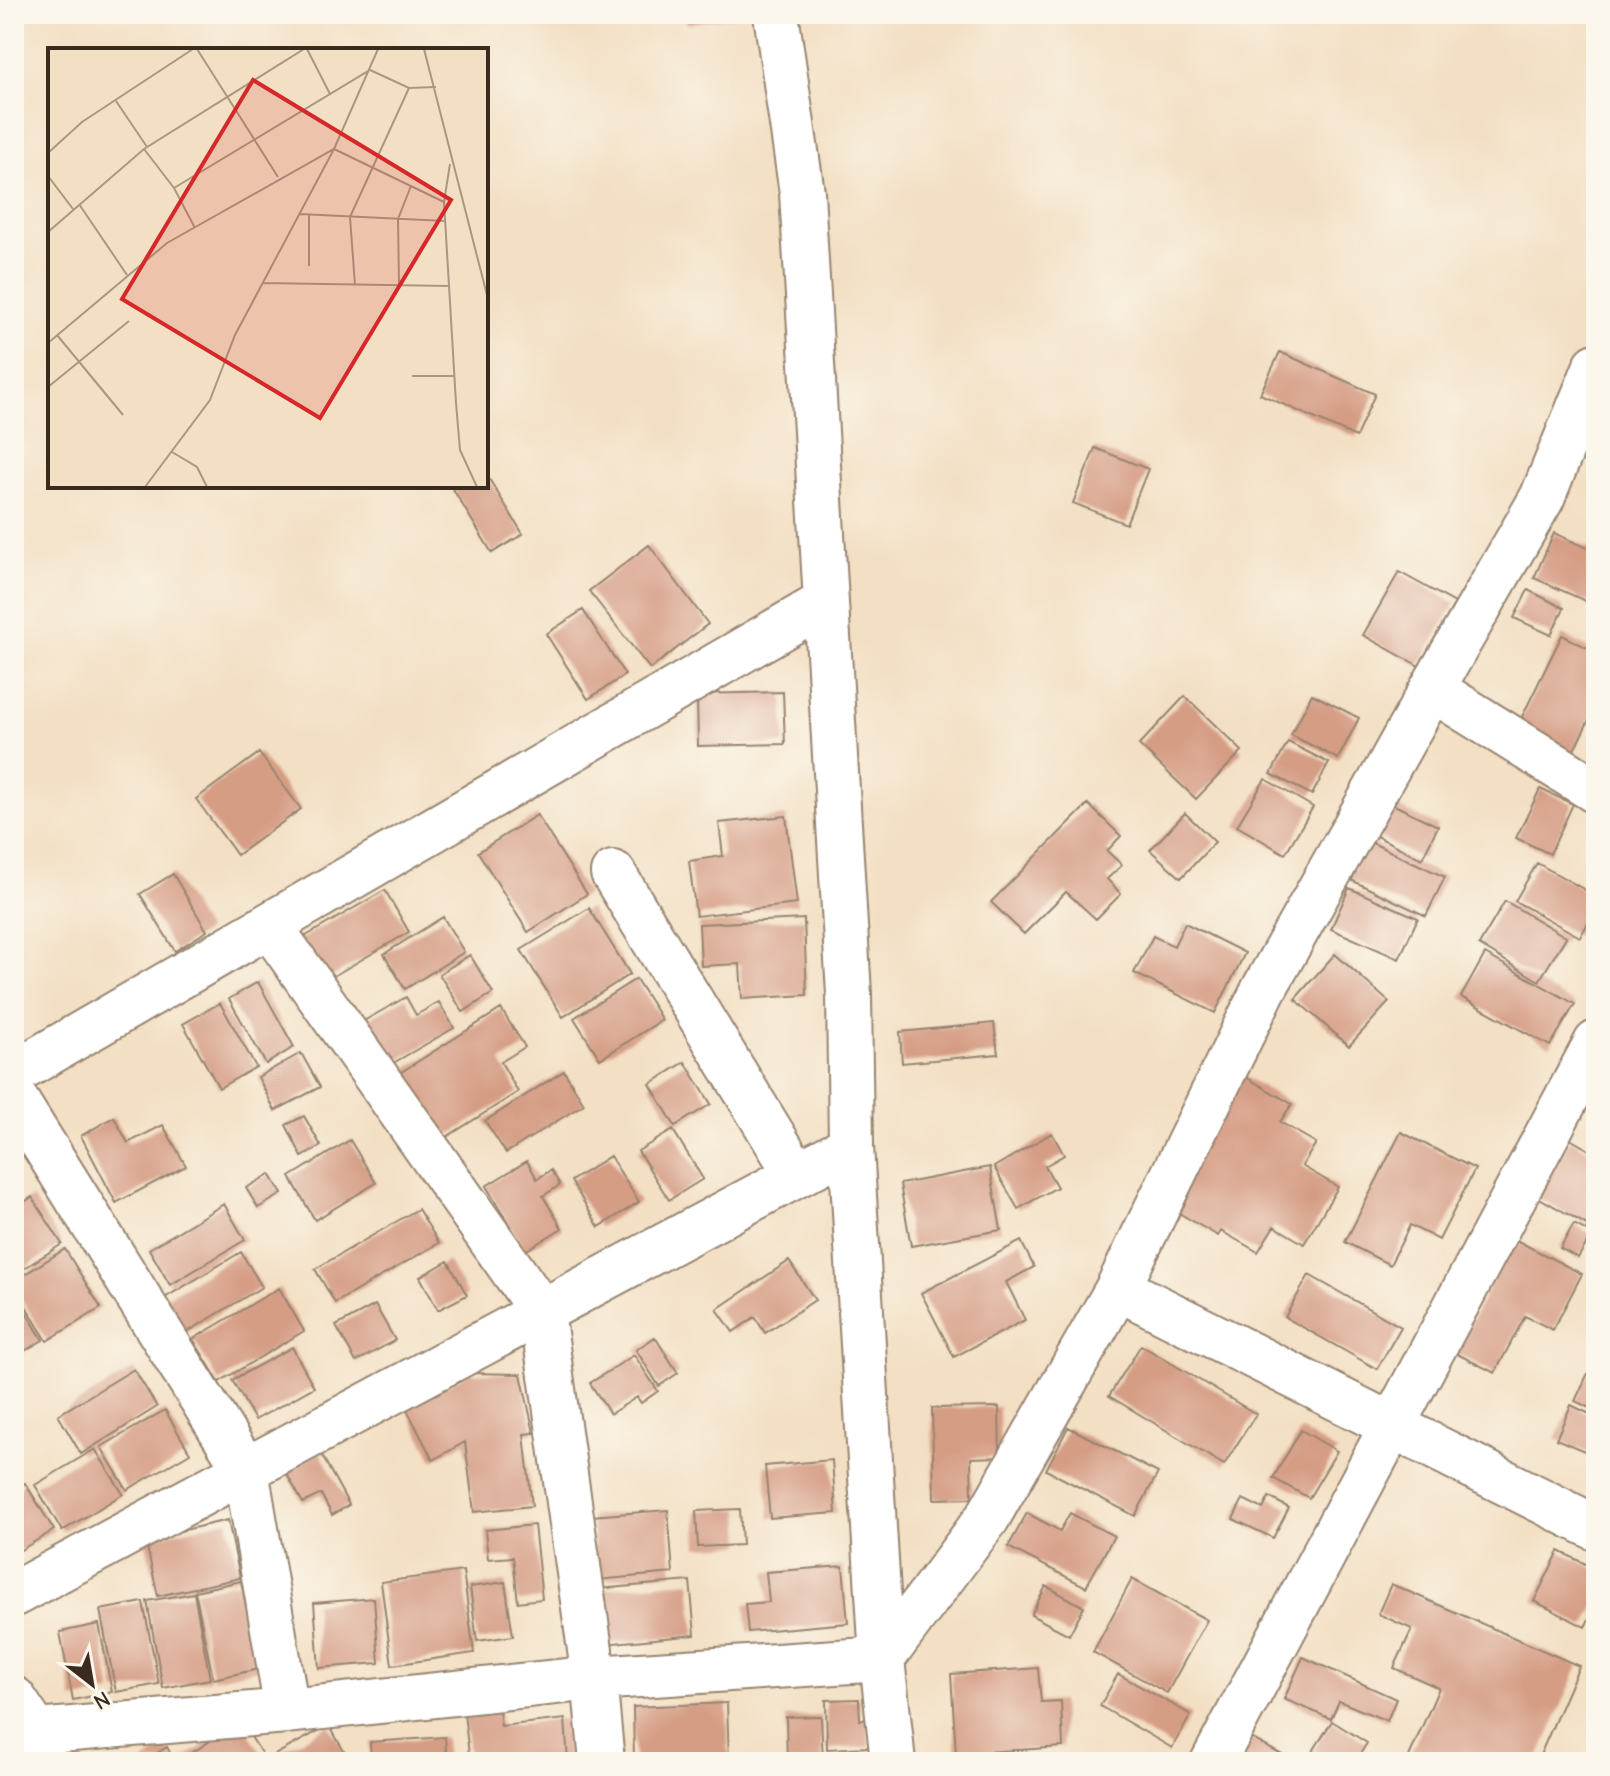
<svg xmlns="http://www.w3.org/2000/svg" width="1610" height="1776" viewBox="0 0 1610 1776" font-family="'Comic Neue',sans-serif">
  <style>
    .building { fill: #d69d85 }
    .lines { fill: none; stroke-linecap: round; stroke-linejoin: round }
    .street-casing { stroke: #978470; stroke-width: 48 }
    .street { stroke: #fff; stroke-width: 44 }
    .inset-road { fill: none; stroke: #a99781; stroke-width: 2 }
    .view { fill: #d62828; fill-opacity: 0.15; stroke: #d62828; stroke-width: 4 }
    .inset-edge { fill: none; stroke: #3b2a1e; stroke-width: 4 }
  </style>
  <rect width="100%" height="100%" fill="#fbf7ec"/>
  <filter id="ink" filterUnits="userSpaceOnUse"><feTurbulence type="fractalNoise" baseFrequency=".0125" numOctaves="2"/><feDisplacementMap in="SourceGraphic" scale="16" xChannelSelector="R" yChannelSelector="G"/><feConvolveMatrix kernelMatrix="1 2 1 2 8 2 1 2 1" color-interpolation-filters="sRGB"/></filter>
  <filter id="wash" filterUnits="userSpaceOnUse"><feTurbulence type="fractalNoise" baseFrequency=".006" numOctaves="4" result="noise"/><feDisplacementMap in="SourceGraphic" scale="32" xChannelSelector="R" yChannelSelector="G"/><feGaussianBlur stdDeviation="1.8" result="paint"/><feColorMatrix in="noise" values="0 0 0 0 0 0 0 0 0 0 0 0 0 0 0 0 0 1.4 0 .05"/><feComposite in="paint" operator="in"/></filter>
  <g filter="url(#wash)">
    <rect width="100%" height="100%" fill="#f3dfc3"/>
    <g id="blocks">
      <path class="building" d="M686 14H735V16L687 24Z
        M1280 352 1375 394 1356 437 1260 394Z
        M1095 448 1148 469 1126 524 1073 503Z
        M486 474 523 534 492 553 451 486H486Z
        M1554 533 1596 552V594L1592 604 1534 578Z
        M649 545 708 624 650 669 589 591Z
        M1399 572 1455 603 1419 666 1363 635Z
        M1528 590 1564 608 1551 635 1514 618Z
        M583 610 625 675 588 699 546 634Z
        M1562 635 1596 652V706L1571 756 1516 729Z
        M783 692 785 744 698 746 697 694Z
        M1312 694 1359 718 1338 759 1291 735Z
        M1185 696 1242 751 1196 799 1139 745Z
        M1288 742 1329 763 1312 795 1271 774Z
        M259 753 301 809 237 855 196 799Z
        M1265 779 1313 807 1285 854 1237 826Z
        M1540 789 1573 804 1550 854 1516 838Z
        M1388 802 1438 826 1422 859 1372 834Z
        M1088 804 1121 836 1107 851 1122 865 1107 879 1121 894 1096 919 1066 892 1024 934 991 902Z
        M1185 813 1215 842 1181 878 1150 850Z
        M537 815 587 894 528 932 478 852Z
        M786 816 797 904 696 916 689 861 723 856 719 823Z
        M1368 841 1445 877 1426 916 1349 879Z
        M1537 863 1596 896V909L1580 937 1515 901Z
        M173 874 207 931 175 951 140 894Z
        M1349 888 1418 918 1399 959 1331 929Z
        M385 890 409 932 318 985 294 943Z
        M1505 901 1566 937 1539 981 1479 945Z
        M589 908 630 974 563 1017 521 950Z
        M443 917 464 952 405 989 384 954Z
        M804 919 807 995 742 999 740 964 701 966 699 924Z
        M1185 923 1245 953 1215 1013 1134 973 1153 936 1174 946Z
        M1335 954 1389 1002 1349 1046 1295 999Z
        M1485 954 1575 1004 1550 1046 1461 997Z
        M470 955 493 993 463 1012 439 974Z
        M636 979 662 1020 600 1059 574 1018Z
        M258 982 294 1047 266 1064 229 999Z
        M406 997 416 1015 439 1002 454 1028 388 1066 362 1022Z
        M220 1003 256 1067 219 1088 183 1024Z
        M501 1009 525 1047 501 1062 518 1092 440 1141 398 1074Z
        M994 1023 998 1054 902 1063 900 1032Z
        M301 1053 320 1087 275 1111 258 1077Z
        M685 1062 711 1104 675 1126 650 1084Z
        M564 1071 584 1104 506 1153 485 1121Z
        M1244 1076 1292 1104 1280 1122 1316 1143 1302 1166 1338 1187 1304 1244 1274 1226 1258 1252 1221 1231 1218 1236 1167 1206Z
        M304 1116 321 1146 302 1157 286 1125Z
        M114 1117 128 1143 163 1125 186 1166 116 1203 81 1136Z
        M673 1130 703 1179 669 1200 638 1151Z
        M1401 1132 1475 1169 1439 1240 1410 1225 1390 1265 1345 1242Z
        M1052 1133 1064 1155 1045 1166 1057 1187 1018 1209 994 1167Z
        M1570 1139 1596 1154V1230L1529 1192 1556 1165Z
        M350 1140 376 1183 315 1220 290 1177Z
        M610 1156 639 1202 599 1227 571 1181Z
        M527 1161 537 1179 551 1170 560 1185 543 1196 562 1228 525 1251 486 1186Z
        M990 1167 1001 1230 911 1246 900 1184Z
        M270 1174 282 1194 258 1208 246 1188Z
        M32 1197 62 1244 14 1275V1209Z
        M224 1204 245 1240 170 1285 149 1249Z
        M418 1209 439 1243 335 1303 315 1269Z
        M1574 1224 1592 1234 1578 1258 1560 1248Z
        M1514 1239 1582 1274 1553 1330 1525 1316 1495 1373 1455 1353Z
        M1021 1241 1034 1267 1006 1282 1025 1320 954 1357 921 1293Z
        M65 1249 101 1308 47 1341 14 1287V1281Z
        M241 1252 262 1287 184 1334 163 1299Z
        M448 1261 467 1295 438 1310 420 1277Z
        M789 1261 815 1300 765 1333 755 1317 733 1332 717 1309Z
        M1309 1275 1401 1327 1377 1369 1285 1317Z
        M279 1288 304 1331 219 1382 193 1339Z
        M14 1292 43 1340 14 1357Z
        M375 1305 395 1340 356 1362 336 1326Z
        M655 1337 678 1373 659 1386 636 1350Z
        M1141 1345 1256 1414 1224 1465 1109 1396Z
        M292 1347 314 1387 255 1420 232 1380Z
        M634 1355 658 1391 641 1403 637 1397 610 1414 590 1383Z
        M1596 1356V1411L1575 1401Z
        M134 1369 157 1407 81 1454 58 1415Z
        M469 1373 521 1374 534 1433 524 1434 532 1506 474 1512 465 1442 433 1460 406 1408Z
        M1571 1405 1596 1417V1456L1556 1439Z
        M999 1407 1000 1457 971 1458 972 1498 934 1499 932 1408Z
        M165 1410 190 1453 127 1490 101 1447Z
        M1068 1427 1158 1473 1135 1516 1046 1470Z
        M1301 1430 1337 1451 1309 1498 1273 1478Z
        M95 1449 123 1494 62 1531 35 1485Z
        M320 1452 349 1505 332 1515 321 1494 303 1503 285 1471Z
        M832 1460 836 1513 770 1518 765 1466Z
        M25 1483 54 1530 14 1554V1490Z
        M1269 1497 1289 1508 1273 1538 1233 1519 1243 1499 1263 1509Z
        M740 1509 742 1545 698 1547 696 1511Z
        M668 1510 673 1573 597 1580 591 1516Z
        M1027 1513 1060 1531 1070 1513 1114 1536 1086 1587 1008 1547Z
        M228 1520 240 1578 158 1596 145 1539Z
        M534 1525 542 1599 518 1602 513 1557 488 1559 485 1530Z
        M1559 1551 1596 1569V1605L1585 1627 1534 1601Z
        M843 1566 848 1623 748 1632 745 1604 769 1602 766 1572Z
        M463 1571 474 1653 392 1665 381 1582Z
        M1132 1579 1207 1620 1167 1693 1093 1652Z
        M241 1581 259 1669 213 1679 195 1591Z
        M690 1581 695 1635 604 1644 599 1589Z
        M505 1582 513 1636 477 1641 470 1587Z
        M1391 1584 1579 1666 1537 1762H1415L1408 1759 1439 1688 1394 1668 1412 1629 1378 1614Z
        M1046 1586 1084 1607 1069 1635 1031 1615Z
        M194 1593 210 1679 163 1688 147 1601Z
        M374 1598 379 1663 319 1668 314 1603Z
        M143 1602 159 1684 116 1692 100 1610Z
        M99 1624 112 1692 73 1700 60 1632Z
        M1303 1657 1396 1699 1387 1721 1339 1701 1331 1719 1284 1699Z
        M1038 1668 1041 1702 1061 1701 1063 1747 956 1754 951 1674Z
        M1118 1674 1191 1715 1172 1748 1100 1706Z
        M859 1699 860 1720 868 1719 869 1747 827 1749 826 1700Z
        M727 1703 729 1762H634L633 1707Z
        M499 1711 501 1726 565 1719 568 1762H470L464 1714Z
        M821 1716 823 1762H787L786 1717Z
        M241 1721 267 1762H178Z
        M1332 1721 1367 1743 1355 1762H1320L1310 1756Z
        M329 1725 350 1762H272L269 1758Z
        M445 1737 447 1762H371L370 1742Z
        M1249 1737 1284 1756 1281 1762H1235Z
        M167 1747 175 1762H142Z"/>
    </g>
  </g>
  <g filter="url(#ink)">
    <use href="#blocks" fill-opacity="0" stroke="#978470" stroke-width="2"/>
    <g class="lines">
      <g class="street-casing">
        <path id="street" d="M776 14 802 193 849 994 851 1146 882 1659 893 1762
          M1432 689 1596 791
          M613 873 797 1175
          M269 925 542 1312 594 1678 602 1762
          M14 1073 826 602
          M14 1097 246 1470 287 1711
          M1118 1288 1596 1528
          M14 1594 851 1146
          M14 1699 36 1732 42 1761
          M36 1732 287 1711 594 1678 882 1659 988 1517 1118 1288 1264 989 1432 689 1542 498 1596 366
          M1213 1762 1596 1043"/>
      </g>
      <use href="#street" class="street"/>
    </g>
  </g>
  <g transform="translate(48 48)">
    <rect width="440" height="440" fill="#f3dfc3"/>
    <path class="inset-road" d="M149 1 230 129M259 1 282 46M376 1 440 251M68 53 99 99M96 101 126 140 147 180M0 105 34 74 145 1M402 116 396 154 408 355 412 402 429 439M0 128 25 161M126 140 322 22 361 40 388 39M31 156 79 227M252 166 397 173M261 167V218M0 184 96 101 256 1M215 235 401 238M307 237 302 169 361 40M351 237 350 171 363 138M9 287 75 367M0 295 119 195 286 101 396 154M364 328H406M0 339 81 273M124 404 149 419 159 439M97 439 162 352 187 287 286 101 330 1"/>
    <path class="view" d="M205 32 403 152 272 370 74 251Z"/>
    <rect width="440" height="440" class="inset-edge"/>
  </g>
  <rect width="1610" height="1776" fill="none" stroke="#fbf7ec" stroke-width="48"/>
  <g transform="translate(92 1684) rotate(149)" stroke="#fbf7ec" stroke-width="6" paint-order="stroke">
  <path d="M0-6L14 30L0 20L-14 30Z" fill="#3b2a1e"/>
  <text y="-12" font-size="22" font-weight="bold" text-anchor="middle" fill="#3b2a1e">N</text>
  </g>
</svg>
